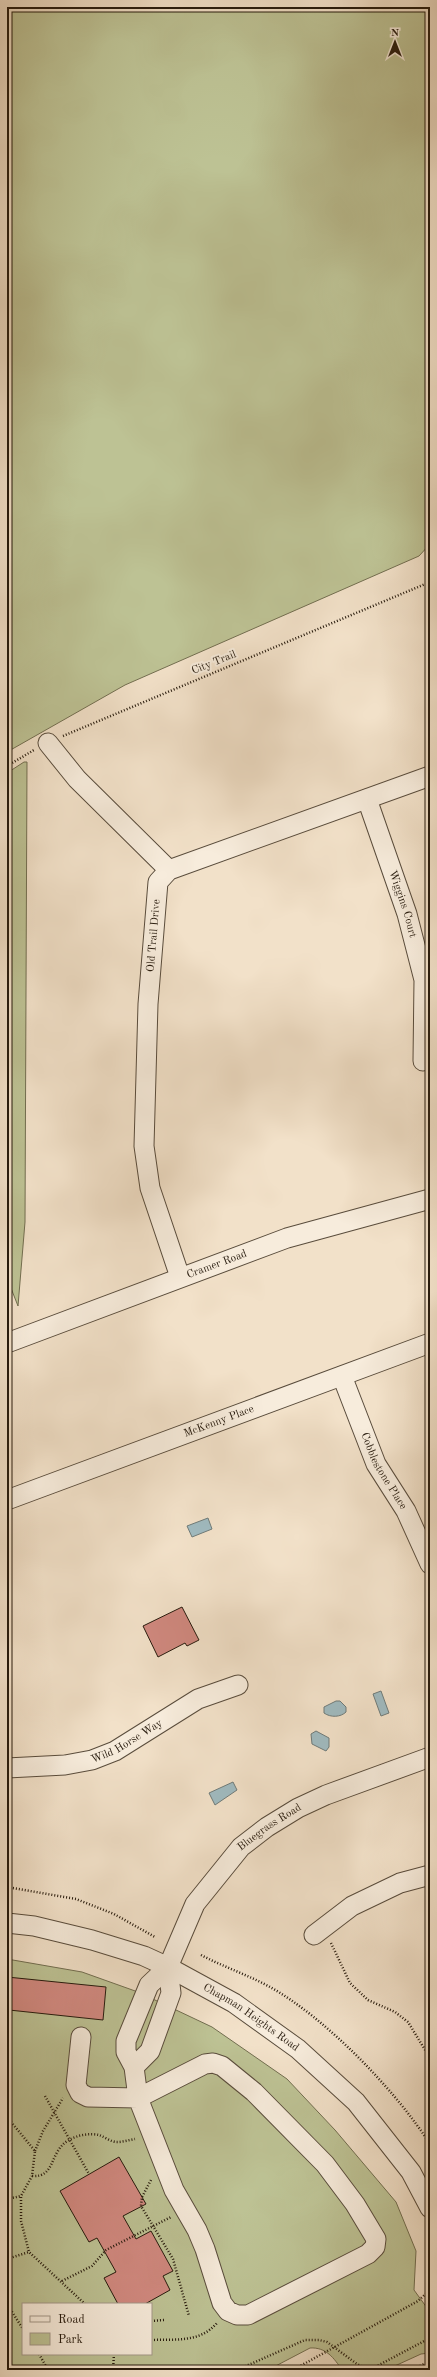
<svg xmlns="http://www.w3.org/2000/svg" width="437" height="2377" viewBox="0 0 437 2377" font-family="'Old Standard TT',serif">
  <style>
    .green { fill: #bdc294; stroke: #726e50; fill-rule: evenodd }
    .water { fill: #a0bbc1; stroke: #6f7b79 }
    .building { fill: #d18980; stroke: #261a0d }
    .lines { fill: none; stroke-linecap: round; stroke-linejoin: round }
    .minor-casing { stroke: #594c3c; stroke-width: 21 }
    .path { stroke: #261a0d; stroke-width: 2.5; stroke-dasharray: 1 2; stroke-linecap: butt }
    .minor { stroke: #f7ecdc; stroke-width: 19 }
    .labels { text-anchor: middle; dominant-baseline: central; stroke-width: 4; stroke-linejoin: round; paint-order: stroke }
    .street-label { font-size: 11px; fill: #261a0d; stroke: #f7ecdc }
  </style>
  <rect width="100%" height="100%" fill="#f2e1c9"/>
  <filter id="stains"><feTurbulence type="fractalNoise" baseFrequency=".005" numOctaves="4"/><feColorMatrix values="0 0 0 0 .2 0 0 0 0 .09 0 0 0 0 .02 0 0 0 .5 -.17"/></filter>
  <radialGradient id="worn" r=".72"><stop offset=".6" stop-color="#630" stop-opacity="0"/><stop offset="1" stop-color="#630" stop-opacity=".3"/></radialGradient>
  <path class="green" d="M7 7H430V544L419 556 125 685 7 752Z
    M24 762H27L25 1222 18 1306 7 1278V773Z
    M7 1959 82 1972 138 1992 212 2027 287 2079 335 2130 396 2202 416 2251 414 2290 430 2312V2353L421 2354 386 2370H342C334 2358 326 2347 310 2348L268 2370H7ZM23 2304H151V2354H23Z"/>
  <path class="water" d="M208 1518 212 1529 192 1537 187 1526Z
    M381 1691 389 1713 381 1716 373 1694Z
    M336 1701H340L346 1707V1712C341 1717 331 1718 324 1713V1707Z
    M316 1731 329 1738V1747L326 1751 312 1744 311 1734Z
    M233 1782 237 1790 215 1805 209 1793Z"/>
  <path class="building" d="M182 1607 199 1640 187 1646 185 1643 158 1657 143 1626Z
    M7 1977 106 1987 103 2020 9 2010 10 1999H7Z
    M119 2157 146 2204 123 2216 136 2239 151 2231 173 2271 163 2276 170 2290 145 2304H118L104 2278 116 2272 97 2238 89 2242 60 2191Z"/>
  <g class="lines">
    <g class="minor-casing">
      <g id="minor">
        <path d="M48 743 77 779 169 870"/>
        <path id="s1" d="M367 799 407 914 424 980 423 1061"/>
        <path id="s2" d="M180 1277 150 1188 144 1146 148 1004 158 882 169 870 430 776"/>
        <path id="s3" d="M7 1343 287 1238 430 1199"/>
        <path id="s4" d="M342 1376 376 1464 406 1511 430 1564"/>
        <path id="s5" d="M7 1500 430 1343"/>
        <path id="s6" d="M7 1768 65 1765 92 1760 115 1751 198 1699 238 1685"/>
        <path id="s7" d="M7 1923 34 1926 92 1940 144 1956 168 1967 234 2003 298 2049 356 2102 411 2172 430 2208"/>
        <path d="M314 1935 352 1906 400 1883 430 1875"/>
        <path id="s8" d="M81 2037 76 2085 80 2093 88 2097 138 2098 205 2064 213 2063 222 2066 254 2092 325 2164 355 2204 376 2239 375 2247 368 2254 248 2315H237L228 2311 222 2303 205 2249 197 2230 174 2190 138 2098 134 2067 126 2052V2041L149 1985 168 1967 195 1904 241 1847 267 1827 298 1808 326 1795 430 1757"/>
        <path d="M134 2067 150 2051 171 1993 168 1967"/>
      </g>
    </g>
    <path class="path" d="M63 736 430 582
      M7 766 34 750
      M7 1887 76 1899 114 1914 155 1937
      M331 1943 350 1983 368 2000 395 2012 408 2022 430 2058
      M201 1955C224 1967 248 1975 270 1987 326 2018 396 2091 430 2144
      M45 2096 89 2174
      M7 2117 35 2151 32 2176 21 2196V2221L29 2252 85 2304
      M35 2151 43 2131 63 2098
      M32 2176C56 2178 49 2151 69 2140 77 2135 90 2133 99 2135 105 2137 111 2142 117 2142 123 2142 129 2140 135 2139
      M151 2180 142 2197 141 2206 173 2259 189 2316
      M7 2199 21 2196
      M7 2259 29 2252
      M62 2281 92 2266 106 2250 171 2217
      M7 2304 23 2329
      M151 2321 164 2320
      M151 2340C175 2339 200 2343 217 2323
      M39 2354 48 2370
      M113 2370 114 2354
      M237 2370 305 2340H319L327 2342 357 2364 365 2368 377 2366 430 2338
      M293 2370 418 2301 430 2290
      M412 2370 430 2361"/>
    <use href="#minor" class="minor"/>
  </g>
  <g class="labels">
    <g class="street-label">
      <text transform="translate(214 663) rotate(-22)">City Trail</text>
      <text stroke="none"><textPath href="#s1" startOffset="111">Wiggins Court</textPath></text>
      <text stroke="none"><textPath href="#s2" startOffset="347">Old Trail Drive</textPath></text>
      <text stroke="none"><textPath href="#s3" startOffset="224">Cramer Road</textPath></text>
      <text stroke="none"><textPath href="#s5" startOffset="226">McKenny Place</textPath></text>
      <text stroke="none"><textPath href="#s4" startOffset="104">Cobblestone Place</textPath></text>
      <text stroke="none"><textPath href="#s6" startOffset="125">Wild Horse Way</textPath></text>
      <text stroke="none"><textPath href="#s8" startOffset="1170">Bluegrass Road</textPath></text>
      <text stroke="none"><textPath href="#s7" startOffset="265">Chapman Heights Road</textPath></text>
    </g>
  </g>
  <rect width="437" height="2377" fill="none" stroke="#f2e1c9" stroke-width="24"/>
  <rect x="8" y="8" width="421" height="2361" fill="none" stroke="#261a0d" stroke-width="2"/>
  <rect x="12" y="12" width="413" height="2353" fill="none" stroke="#261a0d"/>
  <rect x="22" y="2303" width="130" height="52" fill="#f7ecdc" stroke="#a39889"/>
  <rect x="30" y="2316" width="20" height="6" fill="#f7ecdc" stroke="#a39889"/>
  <text x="58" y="2323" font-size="12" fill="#261a0d">Road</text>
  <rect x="30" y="2333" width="20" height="12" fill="#bdc294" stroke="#a39889"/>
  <text x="58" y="2343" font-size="12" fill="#261a0d">Park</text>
  <g transform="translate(395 42)" stroke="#f7ecdc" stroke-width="3" paint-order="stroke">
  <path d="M0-3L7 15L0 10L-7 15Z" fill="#261a0d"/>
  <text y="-6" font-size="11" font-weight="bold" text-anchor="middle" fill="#261a0d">N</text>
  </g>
  <rect width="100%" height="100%" filter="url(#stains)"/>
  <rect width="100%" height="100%" fill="url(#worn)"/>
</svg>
